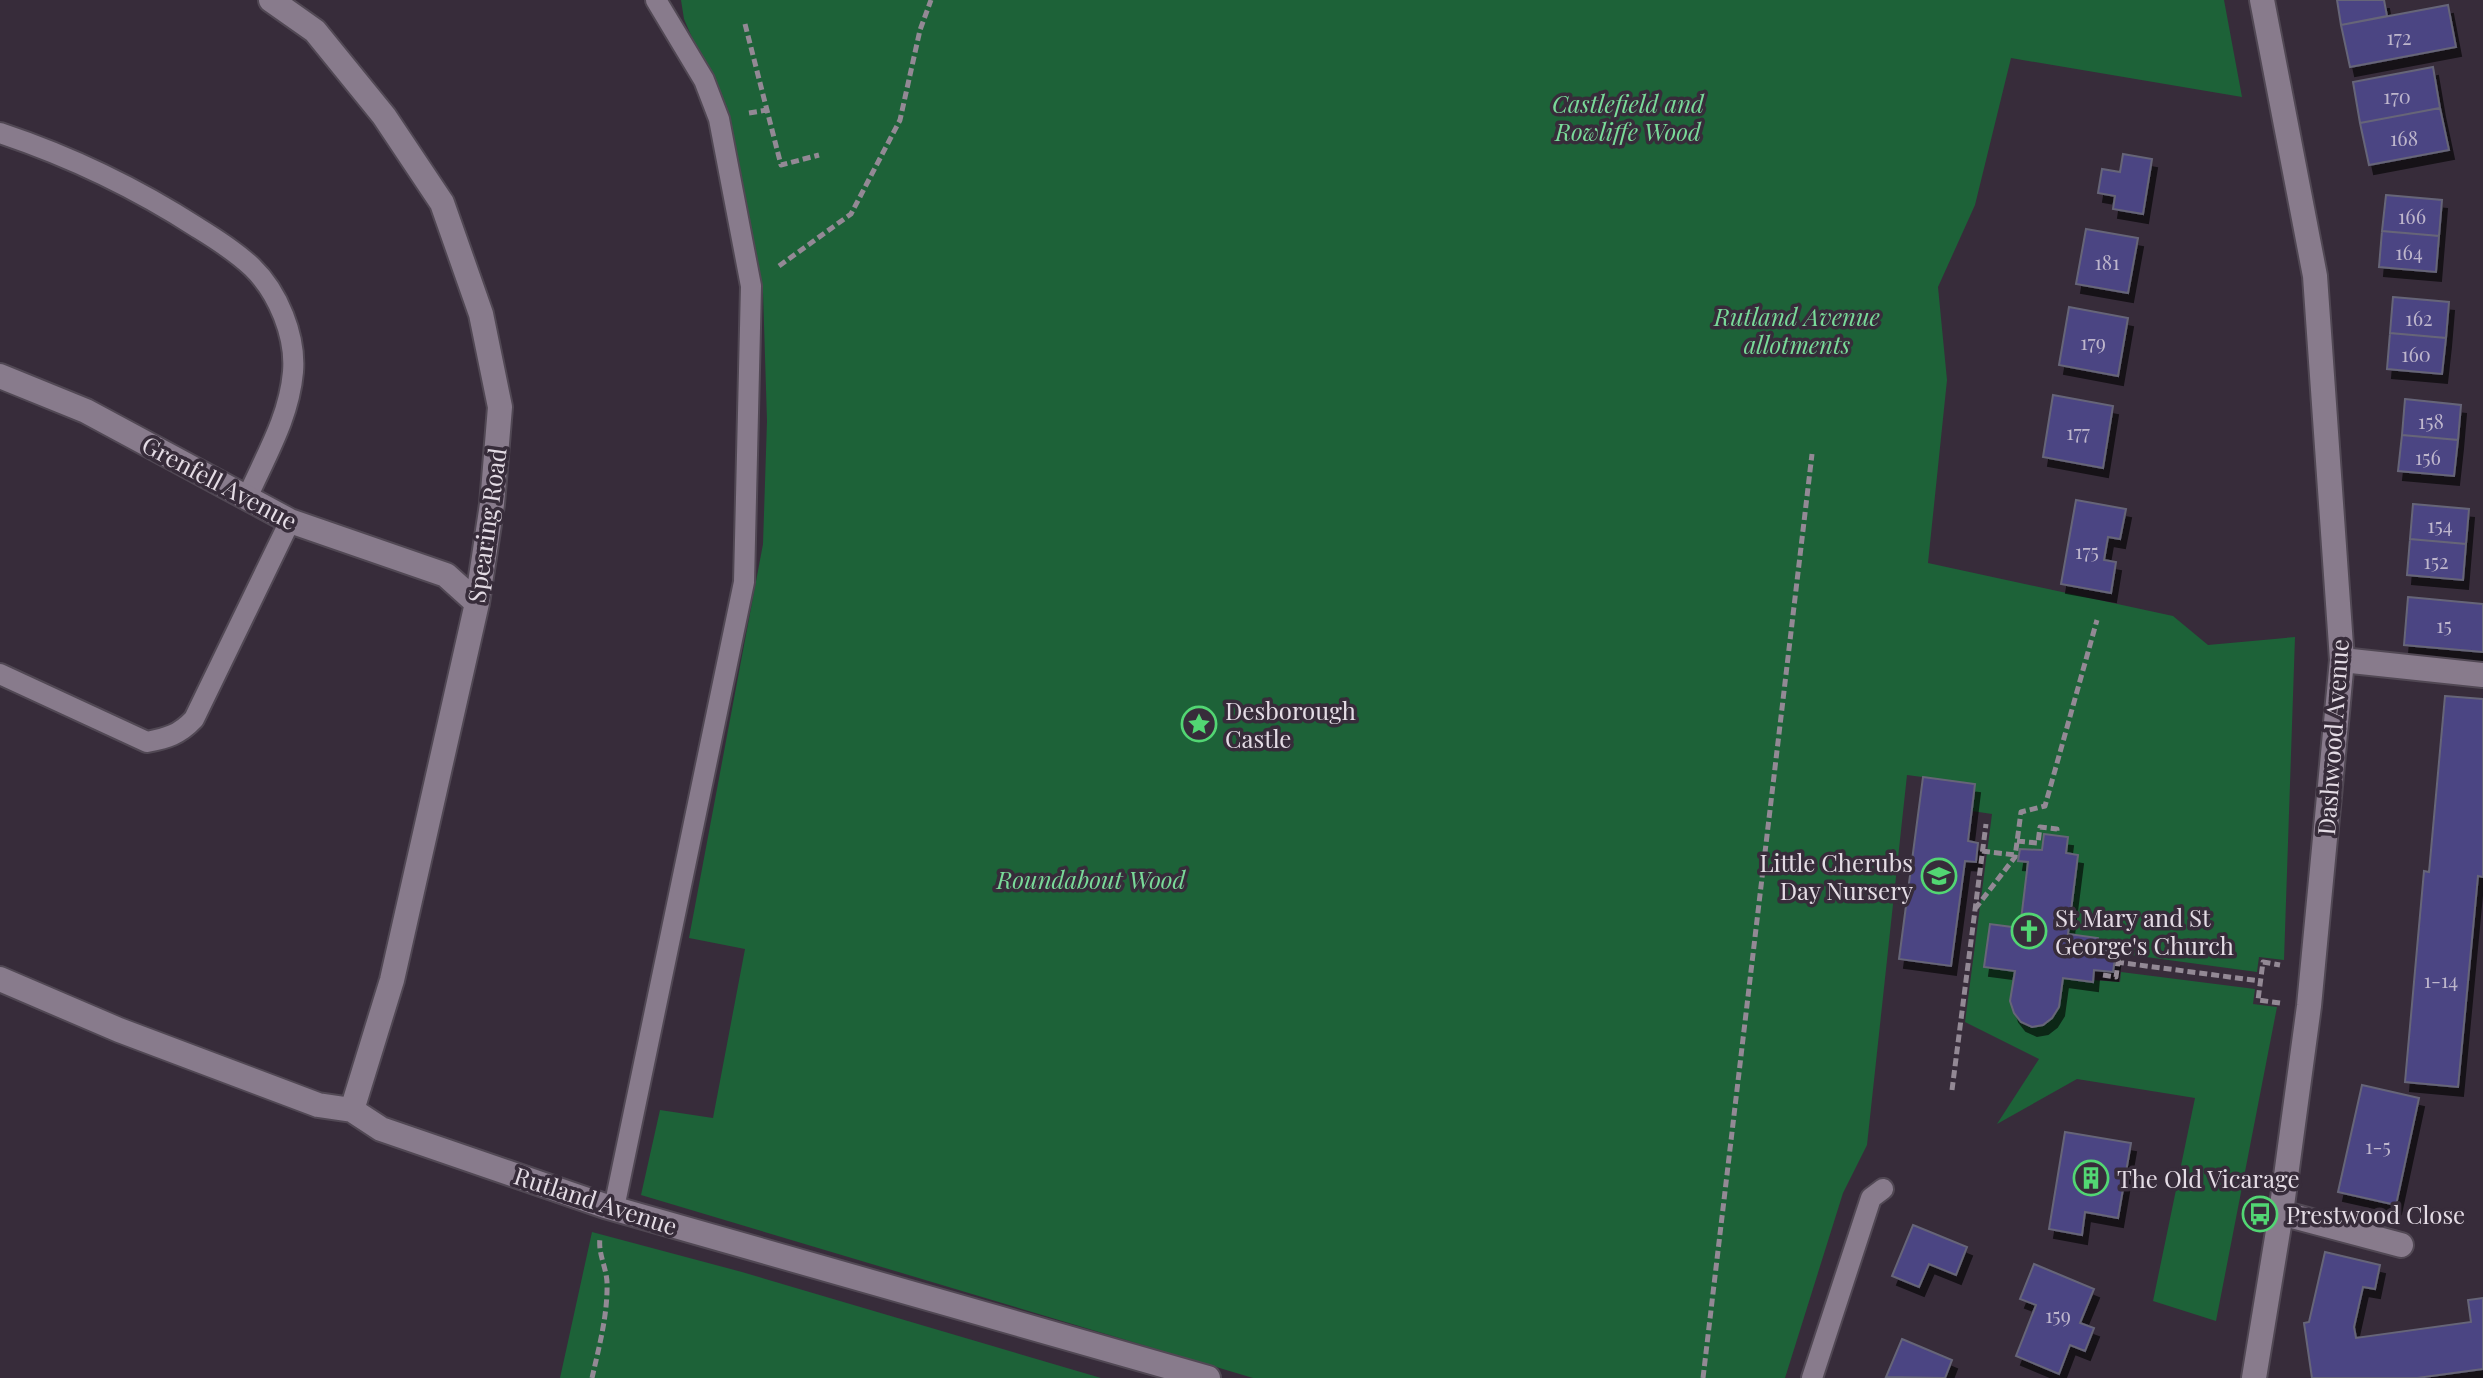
<svg xmlns="http://www.w3.org/2000/svg" width="2483" height="1378" viewBox="0 0 2483 1378" font-family="'Playfair Display',serif">
  <style>
    .green { fill: #1d6238 }
    .building { fill: #4c4483; stroke: #666578; stroke-width: 2; filter: url(#shadow) }
    .lines { fill: none; stroke-linecap: round; stroke-linejoin: round }
    .service-casing { stroke: #514854; stroke-width: 24 }
    .minor-casing { stroke: #514854; stroke-width: 28 }
    .tertiary-casing { stroke: #514854; stroke-width: 28 }
    .path { stroke: #938995; stroke-width: 5; stroke-dasharray: 8 4; stroke-linecap: butt }
    .service { stroke: #887b8c; stroke-width: 20 }
    .minor { stroke: #887b8c; stroke-width: 24 }
    .tertiary { stroke: #887b8c; stroke-width: 24 }
    .labels { text-anchor: middle; dominant-baseline: central; stroke-width: 7; stroke-linejoin: round; paint-order: stroke }
    .number-label { font-size: 20px; fill: #beb6cc }
    .park-label { font-size: 24px; font-style: italic; fill: #79da99; stroke: #372c3a }
    .street-label { font-size: 24px; fill: #e4dce5; stroke: #372c3a }
    .poi-label { font-size: 24px; fill: #e4dce5; stroke: #372c3a; text-anchor: start }
  </style>
  <defs>
    <filter id="shadow"><feDropShadow dx="5" dy="9" stdDeviation="0" flood-color="#0009"/></filter>
  </defs>
  <rect width="100%" height="100%" fill="#372c3a"/>
  <path class="green" d="M681 0H2224L2242 97 2011 58 1975 205 1938 287 1947 380 1928 563 2173 616 2208 645 2295 637 2284 960 2259 957 2257 972 2124 954 2125 944 2068 934 2078 855 2066 853 2068 837 2045 834 2042 850H2020L2019 861 2028 862 2020 928 1990 924 1984 967 2015 971C2012 986 2009 1001 2015 1014 2027 1041 2054 1019 2060 1003 2062 995 2062 986 2063 978L2120 982 2121 972 2255 989 2253 1004 2277 1007 2216 1321 2153 1301 2195 1098 2077 1079 1997 1124 2039 1059 1965 1022 1992 814 1972 811 1975 784 1907 775 1867 1145 1843 1193 1785 1378H1253L641 1195 660 1110 713 1118 745 949 689 938 763 544 767 421 763 292 752 232 725 114 684 19Z
    M592 1232 742 1272 1101 1378H560Z"/>
  <path class="building" d="M2337 0H2384L2387 16 2341 25Z
    M2448 5 2456 47 2350 67 2341 25Z
    M2433 67 2440 108 2360 123 2353 82Z
    M2440 108 2449 150 2369 165 2360 123Z
    M2123 154 2152 159 2143 214 2113 209 2115 196 2098 193 2102 169 2120 172Z
    M2386 195 2442 200 2439 236 2382 231Z
    M2086 229 2138 238 2128 293 2076 284Z
    M2382 231 2439 236 2436 272 2379 267Z
    M2393 297 2449 302 2446 338 2390 333Z
    M2069 307 2128 318 2118 376 2059 365Z
    M2390 333 2446 338 2442 374 2387 369Z
    M2053 395 2113 406 2103 468 2043 457Z
    M2405 399 2461 405 2458 440 2402 435Z
    M2402 435 2458 440 2454 476 2398 471Z
    M2076 500 2126 509 2120 539 2108 537 2104 560 2116 562 2111 593 2061 584Z
    M2413 504 2469 509 2466 544 2410 539Z
    M2410 539 2466 544 2463 580 2407 575Z
    M2408 597 2483 604V652L2404 645Z
    M2445 696 2483 699V877L2478 876 2458 1087 2405 1082 2424 871 2429 872Z
    M1923 777 1975 784 1968 841 1978 843 1977 852 1976 862 1965 861 1951 966 1899 959Z
    M2044 834 2068 837 2066 853 2078 855 2068 934 2098 938 2096 950 2116 952 2113 972 2094 970 2093 982 2063 978 2059 1007 2052 1018 2043 1025 2032 1027 2021 1022 2014 1013 2010 1001 2015 971 1984 967 1990 924 2020 928 2028 862 2018 861 2020 849 2042 850Z
    M2362 1085 2419 1098 2396 1205 2338 1192Z
    M2065 1132 2131 1143 2118 1218 2085 1212 2082 1235 2049 1229Z
    M1913 1225 1967 1247 1956 1275 1929 1264 1919 1287 1892 1276Z
    M2325 1252 2380 1265 2375 1289 2363 1287 2354 1327 2356 1338 2471 1322 2468 1300 2483 1298V1369L2417 1378H2312L2304 1323 2309 1322Z
    M2034 1264 2094 1289 2080 1323 2094 1328 2085 1351 2070 1345 2059 1374 2016 1356 2036 1305 2020 1299Z
    M1902 1339 1952 1360 1945 1378 1886 1377Z"/>
  <g class="lines">
    <g class="service-casing">
      <path id="service" d="M0 133C69 156 136 188 198 228 216 239 236 252 252 267 278 292 296 336 293 372 289 418 265 457 247 498
        M0 674 147 742C167 738 179 735 194 719L290 521
        M614 1208 744 582 751 286 719 119 704 80 656 0
        M1812 1378 1871 1198 1883 1189"/>
    </g>
    <g class="minor-casing">
      <path id="minor" d="M271 0 315 31 384 116 442 203 481 314 500 407 492 504 477 603 392 980 352 1110
        M0 376 86 411 290 521 446 575 477 603
        M2342 660 2483 675
        M0 979 119 1030 318 1105 352 1110 381 1129 605 1206 1208 1378
        M2281 1213 2401 1245"/>
    </g>
    <g class="tertiary-casing">
      <path id="tertiary" d="M2254 1378 2281 1213 2309 1006 2342 660 2315 276 2262 0"/>
    </g>
    <path class="path" d="M745 24 781 165 819 155
      M749 113 767 110
      M779 266 851 214 900 120 920 30 931 0
      M2017 841 2038 843 2040 827 2057 829V833
      M1982 851 2015 855
      M1975 909 2015 857 2021 812 2045 806 2097 620
      M2116 962 2260 981
      M2103 975 2116 977 2120 948 2107 946
      M2280 1003 2258 1000 2263 962 2280 965
      M1952 1090 1986 824
      M592 1378C599 1347 608 1314 607 1282 606 1266 598 1254 600 1238
      M1703 1378 1812 454"/>
    <use href="#service" class="service"/>
    <use href="#minor" class="minor"/>
    <use href="#tertiary" class="tertiary"/>
  </g>
  <defs>
    <g id="sight-ring" transform="scale(1.8)"><circle r="9.5" fill="#372c3a" stroke="#52d673" stroke-width="1.5"/><path d="M0-6L1.8-2.2L6-1.7L2.9 1.2L3.7 5.4L0 3.3L-3.7 5.4L-2.9 1.2L-6-1.7L-1.8-2.2Z" fill="#52d673"/></g>
    <g id="school-ring" transform="scale(1.8)"><circle r="9.5" fill="#372c3a" stroke="#52d673" stroke-width="1.5"/><path d="M0-5L7-2L0 1L-7-2ZM-4 1L0 2.5L4 1V4Q0 6-4 4Z" fill="#52d673"/></g>
    <g id="church-ring" transform="scale(1.8)"><circle r="9.5" fill="#372c3a" stroke="#52d673" stroke-width="1.5"/><path d="M-1.2-6h2.4v3.5h3.3v2.4h-3.3V6h-2.4V-.1h-3.3v-2.4h3.3Z" fill="#52d673"/></g>
    <g id="building-ring" transform="scale(1.8)"><circle r="9.5" fill="#372c3a" stroke="#52d673" stroke-width="1.5"/><path d="M-4-6H4V6H1V3H-1V6H-4ZM-2.5-4.3h1.7v1.8h-1.7ZM.8-4.3h1.7v1.8H.8ZM-2.5-1h1.7V.8h-1.7ZM.8-1h1.7V.8H.8Z" fill="#52d673"/></g>
    <g id="bus-ring" transform="scale(1.8)"><circle r="9.5" fill="#372c3a" stroke="#52d673" stroke-width="1.5"/><path d="M-5-6H5V4H4V6H2V4H-2V6H-4V4H-5ZM-3.5-4V0h7V-4ZM-3.5 1.2v1.5H-2V1.2ZM2 1.2v1.5H3.5V1.2Z" fill="#52d673"/></g>
  </defs>
  <g fill-rule="evenodd">
    <use href="#sight-ring" x="1199" y="724"/>
    <use href="#school-ring" x="1939" y="876"/>
    <use href="#church-ring" x="2029" y="931"/>
    <use href="#building-ring" x="2091" y="1178"/>
    <use href="#bus-ring" x="2260" y="1214"/>
  </g>
  <g class="labels">
    <g class="number-label">
      <text x="2399" y="36">172</text>
      <text x="2397" y="95">170</text>
      <text x="2404" y="137">168</text>
      <text x="2412" y="215">166</text>
      <text x="2409" y="251">164</text>
      <text x="2107" y="261">181</text>
      <text x="2419" y="317">162</text>
      <text x="2093" y="341">179</text>
      <text x="2416" y="353">160</text>
      <text x="2431" y="420">158</text>
      <text x="2078" y="431">177</text>
      <text x="2428" y="456">156</text>
      <text x="2440" y="524">154</text>
      <text x="2087" y="550">175</text>
      <text x="2436" y="560">152</text>
      <text x="2444" y="624">15</text>
      <text x="2441" y="979">1-14</text>
      <text x="2378" y="1145">1-5</text>
      <text x="2058" y="1314">159</text>
    </g>
    <g class="park-label">
      <text x="1628" y="103">Castlefield and<tspan x="1628" dy="28">Rowliffe Wood</tspan></text>
      <text x="1797" y="316">Rutland Avenue<tspan x="1797" dy="28">allotments</tspan></text>
      <text x="1091" y="879">Roundabout Wood</text>
    </g>
    <g class="street-label">
      <text transform="translate(220 482) rotate(28)">Grenfell Avenue</text>
      <text transform="translate(486 525) rotate(-82)">Spearing Road</text>
      <text transform="translate(2332 737) rotate(-86)">Dashwood Avenue</text>
      <text transform="translate(596 1200) rotate(18)">Rutland Avenue</text>
    </g>
    <g class="poi-label">
      <text x="1225" y="710">Desborough<tspan x="1225" dy="28">Castle</tspan></text>
      <text x="1913" y="862" text-anchor="end">Little Cherubs<tspan x="1913" dy="28">Day Nursery</tspan></text>
      <text x="2055" y="917">St Mary and St<tspan x="2055" dy="28">George's Church</tspan></text>
      <text x="2117" y="1178">The Old Vicarage</text>
      <text x="2286" y="1214">Prestwood Close</text>
    </g>
  </g>
</svg>
